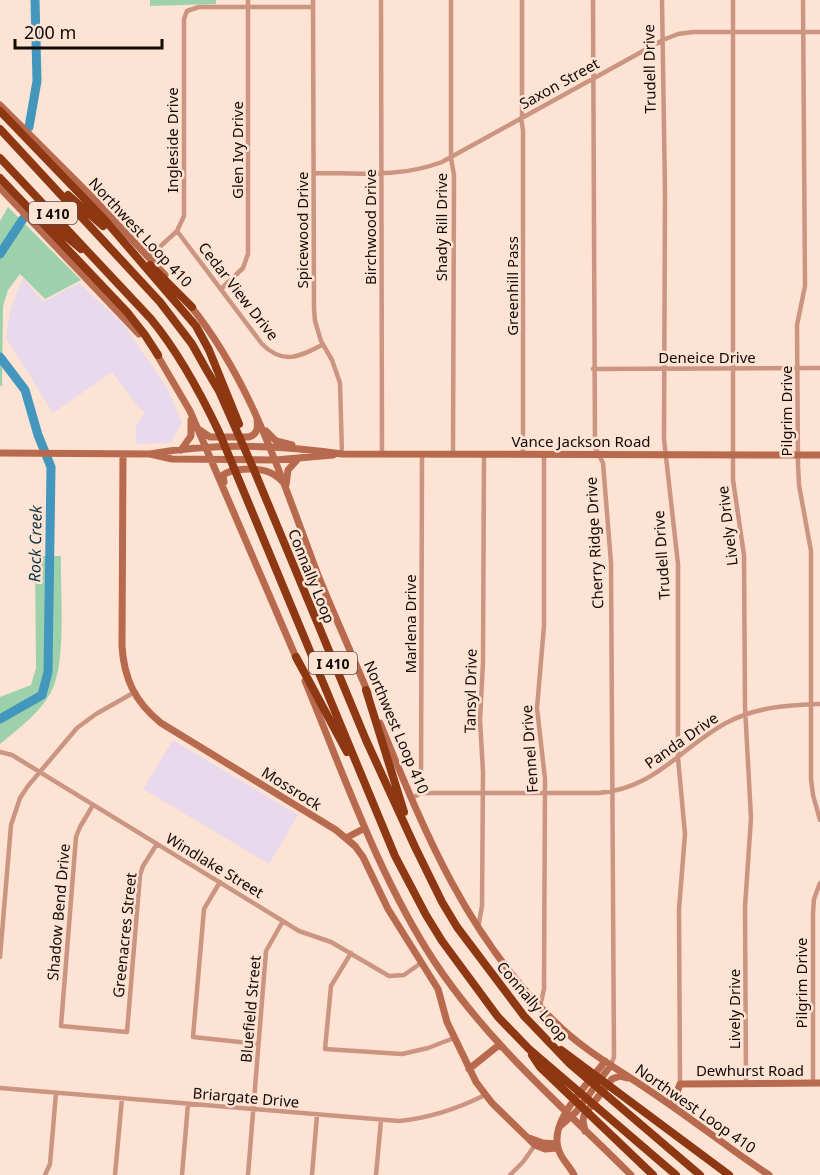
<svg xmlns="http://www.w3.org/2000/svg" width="820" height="1175" viewBox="0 0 820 1175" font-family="'Noto Sans',sans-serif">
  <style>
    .commercial { fill: #e8d9ec }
    .green { fill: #9dd1ab }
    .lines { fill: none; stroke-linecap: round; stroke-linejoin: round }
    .river { stroke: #4397bd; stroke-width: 9 }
    .street { stroke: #cb9582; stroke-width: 4.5 }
    .secondary { stroke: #b86a4e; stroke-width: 7 }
    .highway { stroke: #8e3713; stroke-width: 8 }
    .labels { text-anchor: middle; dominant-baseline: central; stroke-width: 5; stroke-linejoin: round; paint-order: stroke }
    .shield { fill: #fde3d3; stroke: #5a4b43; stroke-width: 1.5 }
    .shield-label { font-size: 14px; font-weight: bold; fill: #140a05 }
    .street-label { font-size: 15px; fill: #140a05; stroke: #fde3d3 }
    .water-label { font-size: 16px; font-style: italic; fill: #0c3243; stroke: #fde3d3 }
  </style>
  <rect width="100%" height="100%" fill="#fde3d3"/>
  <path class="commercial" d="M23 278 43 302 79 283 124 325 168 389 182 423 170 443 136 444V425L145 412 138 407 112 372 53 413 6 338 10 309Z
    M173 740 298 815 269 864 143 789Z"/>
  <path class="green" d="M150 0H216V4L150 6Z
    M8 207 81 280 45 299 20 274 8 290 3 306 2 387 0 385V221Z
    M35 556H61C60 591 67 663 51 692 40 713 18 729 0 744V697L31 685 36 668Z"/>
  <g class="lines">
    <path class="river" d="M29 127 37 81 35 0
      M0 254 23 219
      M0 357 25 390 38 435 51 467 48 672 42 695 0 719"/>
    <path class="street" d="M313 0 314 309 315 321 321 341 332 360 340 383 342 454
      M381 0 382 454
      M451 0V158L454 175 453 454
      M522 0V117
      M593 0 595 447 603 463 611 563 614 1057 611 1065
      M662 0 665 192 664 439 678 564V758L685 834 679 909 680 1084
      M733 0V480L744 555 745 707 751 818 745 907 746 1084
      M803 0 805 286 797 325 798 465 799 485 811 551V779L813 795 820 820
      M521 118 523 130V454
      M314 173C358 173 400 178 442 162L663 40 678 34 693 32H820
      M177 231 262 344C283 365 299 357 322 345
      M149 257 177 231 184 216V19L187 11 199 7H313
      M221 289 243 268 248 254V0
      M593 369 820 368
      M0 752 12 755 299 931 331 942 389 976 404 975 421 963
      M421 793 422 454
      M412 798 421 793H598C655 789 680 748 726 723 756 707 787 705 820 704
      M93 805 80 827 76 837 61 1026 127 1032 140 875 143 866 157 844
      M220 882 204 909 193 1037 258 1044
      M478 928 482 906 483 772 480 720 483 662 484 454
      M351 953 331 986 325 1049 402 1054 428 1048 454 1038
      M0 957 11 825 20 798 28 786 77 728 96 714 133 693
      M540 1007 544 989 545 779 537 708 544 626V454
      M813 1083V913L814 899 820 883
      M0 1088 399 1121C430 1118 457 1109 485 1095
      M45 1175 50 1164 56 1093
      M115 1175 122 1098
      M182 1175 188 1104
      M248 1175 266 951 283 921
      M312 1175 317 1115
      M376 1175 381 1120
      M510 1175 523 1162 535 1145"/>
    <path class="secondary" d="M0 105 90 195 165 275
      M0 188 139 334
      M189 304C254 384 282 481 318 575 334 615 352 654 368 693
      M156 353 190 411 298 662
      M198 429 210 437H249C258 434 258 427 257 419
      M266 431 276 441 292 445
      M181 450 191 436V420
      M0 453 150 454 172 459 275 460 333 455
      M123 454 122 646C124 679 135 702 161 723L336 830 355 846 363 857 388 909 438 989 447 1022 476 1082 492 1103 535 1145 545 1149 558 1148
      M150 454C211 443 280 445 342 454L820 455
      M224 482 223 475C232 468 256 468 266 471 273 473 278 477 283 482
      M286 485 288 470 298 459
      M305 681C344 775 378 875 434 961 488 1043 562 1106 631 1175
      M380 723C425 833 467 937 555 1022 583 1050 618 1069 650 1091 691 1118 728 1148 769 1175
      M346 838 365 828
      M469 1069 499 1045
      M672 1106 680 1084 820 1083
      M560 1126 576 1112 611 1065
      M585 1131 583 1121 584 1115 612 1079 620 1076 628 1078
      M529 1138 543 1143 557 1144
      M574 1175C570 1166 562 1160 559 1151 547 1121 589 1084 605 1061"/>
    <path class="highway" d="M0 111 104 219 196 326 209 350 239 424
      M0 129 160 302 192 344 206 369 219 391 254 470 366 740 415 847 442 902 457 927 524 1016 570 1064 700 1175
      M0 158 151 319C179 353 200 392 219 432L395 856 426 915 442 941 498 1017 529 1049 676 1175
      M0 178 127 312 145 335 158 355
      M68 195 103 226
      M41 215 81 249
      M150 265 192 307
      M296 657 347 752
      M366 690 404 812
      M561 1050 729 1175
      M532 1055 540 1067 653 1175"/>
  </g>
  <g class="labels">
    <g class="shield">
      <rect x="29" y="202" width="48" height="22" rx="4.5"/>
      <rect x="309" y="652" width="48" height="22" rx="4.5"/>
    </g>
    <g class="shield-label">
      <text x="53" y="213">I 410</text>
      <text x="333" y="663">I 410</text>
    </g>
    <g class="street-label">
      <text transform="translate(649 69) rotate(-91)">Trudell Drive</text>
      <text transform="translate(559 83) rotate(-29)">Saxon Street</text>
      <text transform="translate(172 140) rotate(-90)">Ingleside Drive</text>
      <text transform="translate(237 150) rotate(-90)">Glen Ivy Drive</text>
      <text transform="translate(370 227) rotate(-90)">Birchwood Drive</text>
      <text transform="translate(441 227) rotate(-90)">Shady Rill Drive</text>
      <text transform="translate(302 230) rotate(-90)">Spicewood Drive</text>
      <text transform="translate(141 232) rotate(47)">Northwest Loop 410</text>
      <text transform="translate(512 286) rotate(-90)">Greenhill Pass</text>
      <text transform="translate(239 291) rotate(52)">Cedar View Drive</text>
      <text x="707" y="357">Deneice Drive</text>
      <text transform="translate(786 411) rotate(-90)">Pilgrim Drive</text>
      <text x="581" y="441">Vance Jackson Road</text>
      <text transform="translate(727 526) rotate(-97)">Lively Drive</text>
      <text transform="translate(594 543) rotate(-93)">Cherry Ridge Drive</text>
      <text transform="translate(661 555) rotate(-94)">Trudell Drive</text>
      <text transform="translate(312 576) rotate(68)">Connally Loop</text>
      <text transform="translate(410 624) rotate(-90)">Marlena Drive</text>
      <text transform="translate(470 691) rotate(-89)">Tansyl Drive</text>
      <text transform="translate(397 727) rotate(67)">Northwest Loop 410</text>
      <text transform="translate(681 740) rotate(-35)">Panda Drive</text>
      <text transform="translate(529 749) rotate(-94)">Fennel Drive</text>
      <text transform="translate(292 788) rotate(32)">Mossrock</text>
      <text transform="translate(215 865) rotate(31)">Windlake Street</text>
      <text transform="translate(58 912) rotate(-85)">Shadow Bend Drive</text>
      <text transform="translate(124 935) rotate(-84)">Greenacres Street</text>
      <text transform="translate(801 983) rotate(-90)">Pilgrim Drive</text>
      <text transform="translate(533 1001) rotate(49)">Connally Loop</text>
      <text transform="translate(250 1009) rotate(-85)">Bluefield Street</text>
      <text transform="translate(734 1009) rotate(-90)">Lively Drive</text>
      <text x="750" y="1070">Dewhurst Road</text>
      <text transform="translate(246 1097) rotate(5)">Briargate Drive</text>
      <text transform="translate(696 1108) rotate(35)">Northwest Loop 410</text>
    </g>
    <g class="water-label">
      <text transform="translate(35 544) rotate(-89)">Rock Creek</text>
    </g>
  </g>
  <path d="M15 39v9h147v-9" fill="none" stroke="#140a05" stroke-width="3"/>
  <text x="24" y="39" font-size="18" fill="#140a05" stroke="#fde3d3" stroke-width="4.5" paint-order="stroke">200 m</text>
</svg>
